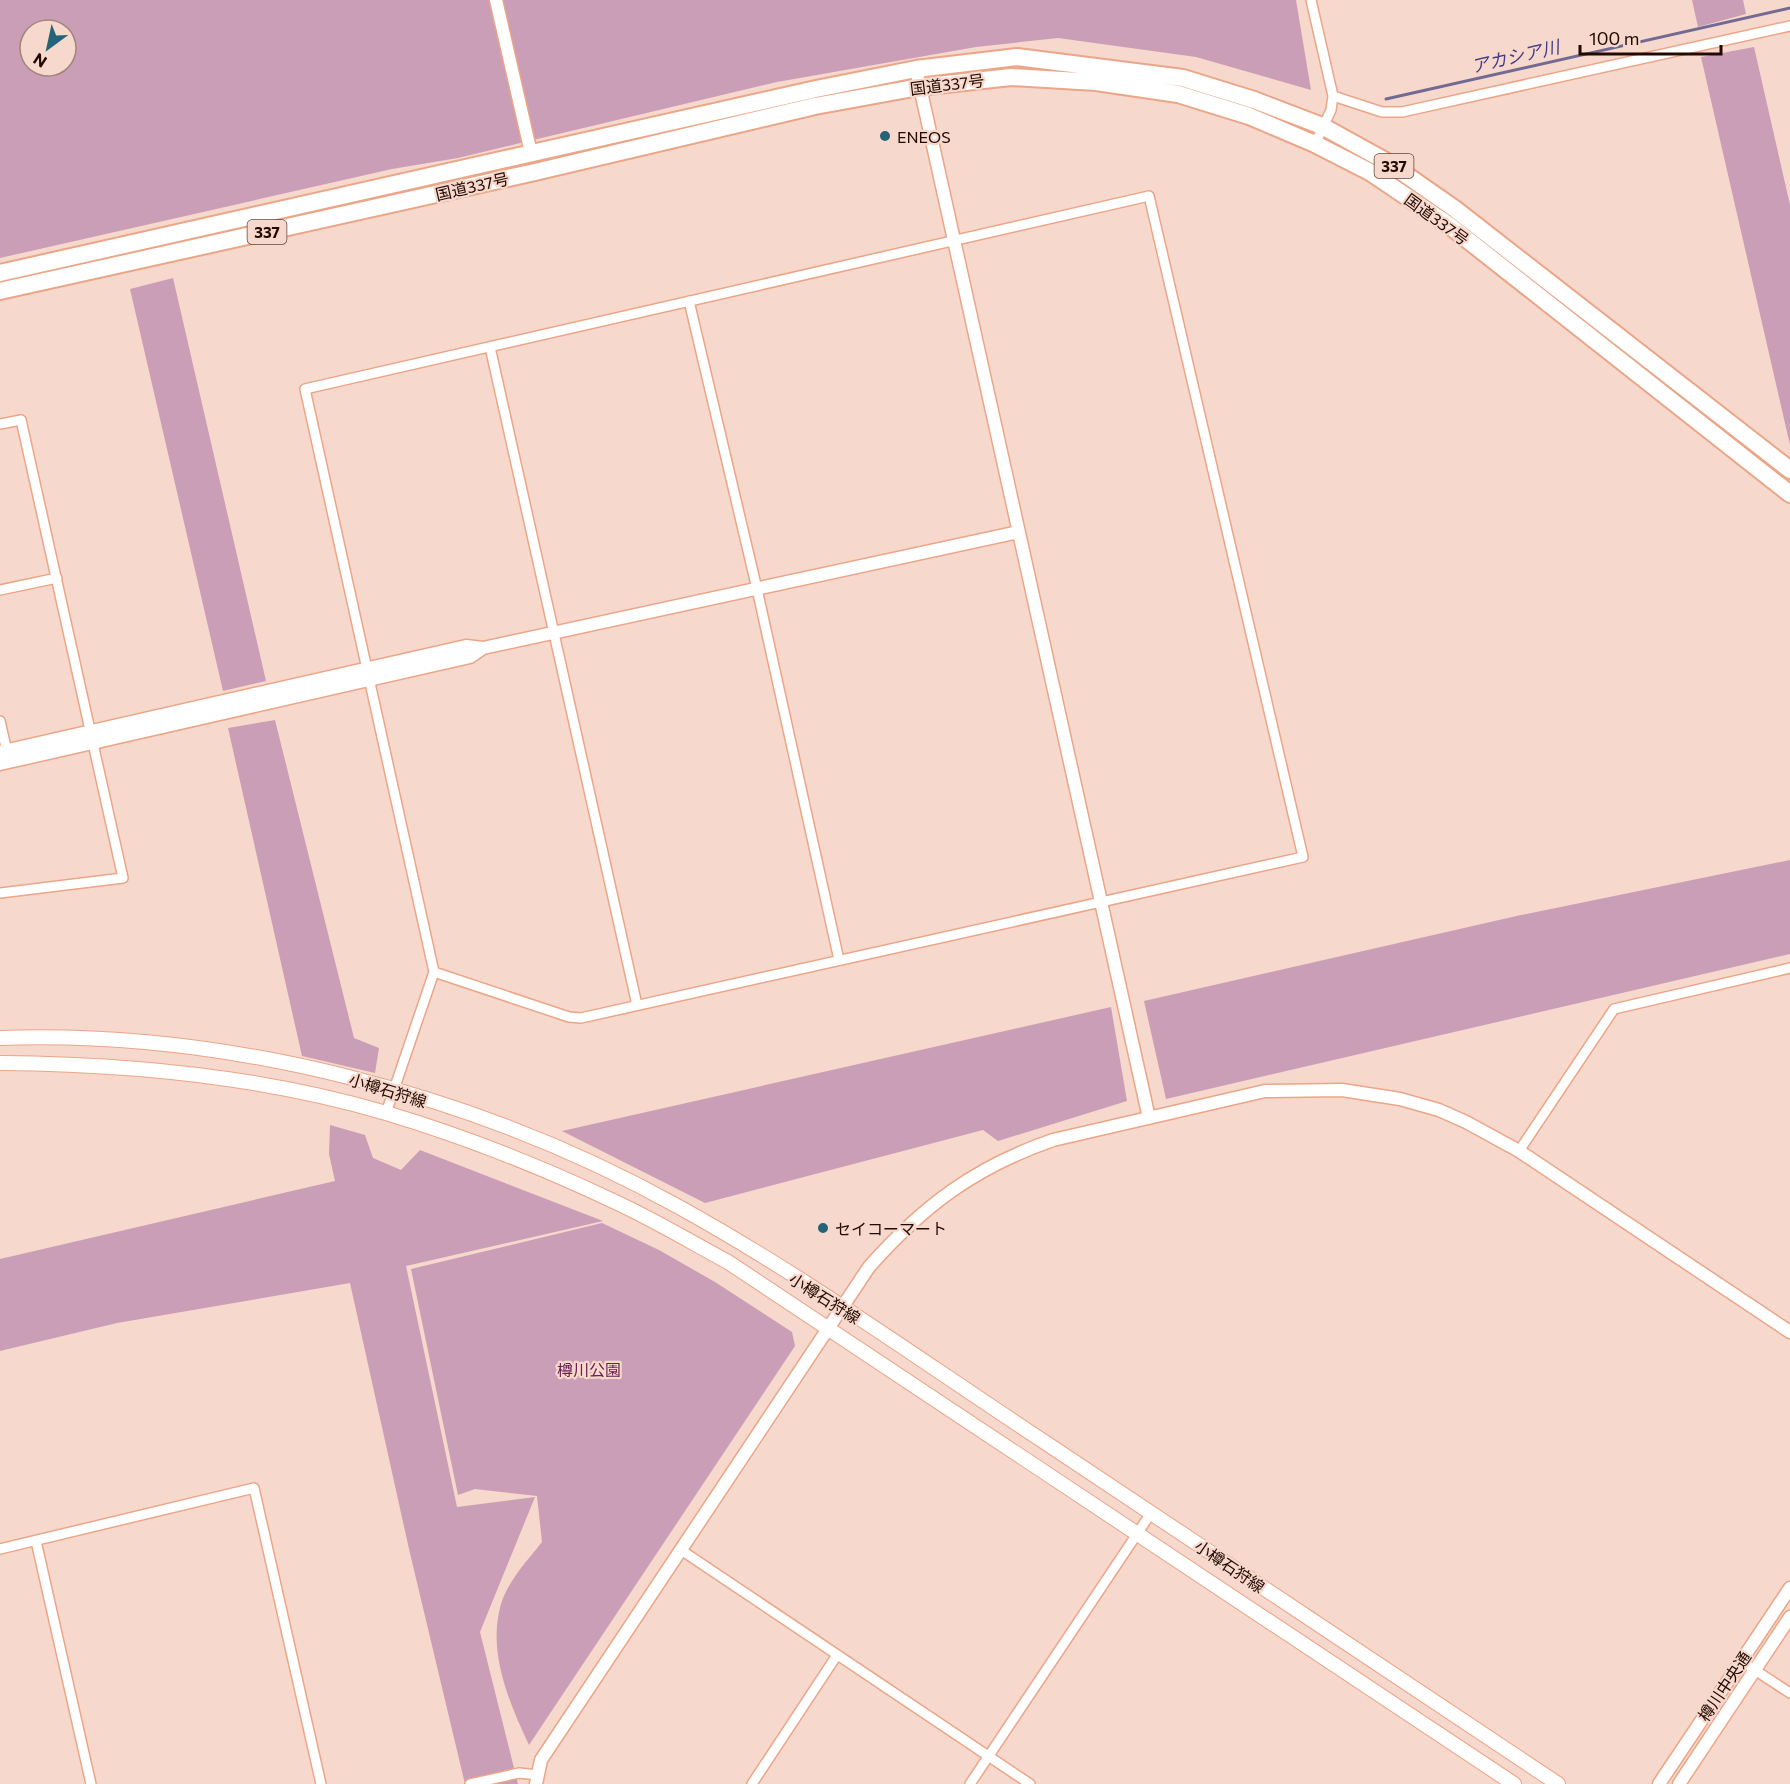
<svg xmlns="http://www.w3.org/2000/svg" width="1790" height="1784" viewBox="0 0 1790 1784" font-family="Commissioner,'Noto Sans JP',sans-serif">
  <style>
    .green { fill: #cb9eb7; fill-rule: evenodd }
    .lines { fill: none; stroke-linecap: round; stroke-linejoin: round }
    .stream { stroke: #726a93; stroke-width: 3 }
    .minor-casing { stroke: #eba587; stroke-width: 12 }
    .tertiary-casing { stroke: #eba587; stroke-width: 15 }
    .secondary-casing { stroke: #eba587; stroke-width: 16 }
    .trunk-casing { stroke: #eba587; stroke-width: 20 }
    .minor { stroke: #fff; stroke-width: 9 }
    .tertiary { stroke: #fff; stroke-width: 12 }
    .secondary { stroke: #fff; stroke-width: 14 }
    .trunk { stroke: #fff; stroke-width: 16 }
    .poi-dot { fill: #246378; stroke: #f6d8cc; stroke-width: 2 }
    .labels { text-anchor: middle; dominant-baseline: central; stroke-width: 4.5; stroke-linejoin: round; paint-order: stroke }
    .shield { fill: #f6d8cc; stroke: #62473e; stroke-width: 1.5 }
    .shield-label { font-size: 15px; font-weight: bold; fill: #220901 }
    .street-label { font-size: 16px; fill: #220901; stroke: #f6d8cc }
    .poi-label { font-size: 16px; fill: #220901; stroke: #f6d8cc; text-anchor: start }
    .park-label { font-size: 16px; fill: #6b2051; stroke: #f6d8cc }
    .water-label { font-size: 18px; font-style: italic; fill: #433b85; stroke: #f6d8cc }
  </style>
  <rect width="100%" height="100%" fill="#f6d8cc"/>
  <path class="green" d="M0 0H1296L1311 90 1196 57 1058 38 976 47 777 82 458 158 392 169 0 258ZM30 30H66V66H30Z
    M1692 0H1743L1746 14 1698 27Z
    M1754 47 1790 205V445L1701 57Z
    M173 278 266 681 223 691 130 289Z
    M275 720 354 1038 379 1048 375 1073 302 1056 228 728Z
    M1790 860V954L1166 1099 1144 1001 1521 915Z
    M1111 1007 1127 1101 998 1141 983 1130 705 1203 562 1131Z
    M330 1125 365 1135 373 1158 401 1170 420 1150 603 1221 406 1266 457 1507 535 1497 480 1632 518 1784H465L409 1549 350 1283 117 1323 0 1351V1259L335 1181 329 1154Z
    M602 1223 659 1250 715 1282 792 1332 795 1346 529 1745C509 1702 487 1652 501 1604 508 1581 527 1561 542 1542L537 1496 475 1489 458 1495 411 1269Z"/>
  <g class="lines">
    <path class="stream" d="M1386 99 1790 8"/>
    <g class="minor-casing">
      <path id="minor" d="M1311 0 1333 96 1331 110 1315 144
        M1333 96 1382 112H1402L1790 26
        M689 301 757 589 839 960
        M490 347 637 1005
        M0 424 21 420 123 878 0 893
        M0 590 57 578
        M0 721 8 756
        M386 1113 434 972 305 389 1149 196 1303 857 581 1018 569 1017 434 972
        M1519 1151 1614 1009 1790 968
        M36 1541 91 1784
        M0 1549 254 1488 321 1784
        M681 1550 1030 1784
        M1741 1661 1790 1693
        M470 1784 519 1773 538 1775
        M752 1784 837 1655
        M970 1784 1151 1513"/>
    </g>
    <g class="tertiary-casing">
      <path id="tertiary" d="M496 0 531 153
        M916 69 1149 1118
        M0 752 466 646 483 648 1018 532
        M0 764 470 657 483 648
        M536 1784 541 1760 869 1267C924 1205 975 1167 1053 1140L1265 1091 1342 1090 1400 1099 1439 1110 1466 1122 1519 1151 1790 1332
        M1659 1784 1790 1588
        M1679 1784 1790 1617"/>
    </g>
    <g class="secondary-casing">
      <path id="secondary" d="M0 1038C230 1030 478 1095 679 1207 804 1276 923 1362 1043 1441 1215 1555 1386 1670 1558 1784
        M0 1063C130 1064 261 1076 386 1113 463 1136 539 1166 611 1200 651 1218 689 1241 728 1262L1514 1784"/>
    </g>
    <g class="trunk-casing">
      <path id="trunk" d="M0 273 816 89 916 69 1017 57 1183 78 1254 100 1322 126 1389 163 1455 209 1790 470
        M0 291 535 172 815 106 919 87 1011 77 1096 82 1178 94 1249 116 1315 144 1370 172 1450 226 1790 494"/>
    </g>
    <use href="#minor" class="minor"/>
    <use href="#tertiary" class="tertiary"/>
    <use href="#secondary" class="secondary"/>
    <use href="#trunk" class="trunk"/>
  </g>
  <g class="poi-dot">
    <circle cx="885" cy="136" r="6"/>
    <circle cx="823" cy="1228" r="6"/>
  </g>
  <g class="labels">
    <g class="shield">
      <rect x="1374.5" y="154" width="39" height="24" rx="4.5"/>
      <rect x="247.5" y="220" width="39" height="24" rx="4.5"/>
    </g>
    <g class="shield-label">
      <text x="1394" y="166">337</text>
      <text x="267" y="232">337</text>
    </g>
    <g class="street-label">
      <text transform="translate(947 84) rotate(-7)">国道337号</text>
      <text transform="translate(472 186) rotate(-13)">国道337号</text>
      <text transform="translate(1437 219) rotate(36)">国道337号</text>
      <text transform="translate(388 1090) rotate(17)">小樽石狩線</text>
      <text transform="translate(825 1298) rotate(32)">小樽石狩線</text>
      <text transform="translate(1230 1566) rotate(34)">小樽石狩線</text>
      <text transform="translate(1724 1686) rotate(-56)">樽川中央通</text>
    </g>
    <g class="poi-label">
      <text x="897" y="136">ENEOS</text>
      <text x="835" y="1228">セイコーマート</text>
    </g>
    <g class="park-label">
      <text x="589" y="1369">樽川公園</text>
    </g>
    <g class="water-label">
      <text transform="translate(1515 56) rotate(-13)">アカシア川</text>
    </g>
  </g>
  <g transform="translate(48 48) rotate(213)"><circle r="28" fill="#f6d8cc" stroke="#a1857b" stroke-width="1.5"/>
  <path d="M0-4.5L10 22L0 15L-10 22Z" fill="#246378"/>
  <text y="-9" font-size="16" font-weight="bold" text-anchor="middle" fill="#220901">N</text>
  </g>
  <path d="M1580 45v9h141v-9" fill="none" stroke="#220901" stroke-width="3"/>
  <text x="1589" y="45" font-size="18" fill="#220901" stroke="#f6d8cc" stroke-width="4.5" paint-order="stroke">100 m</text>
</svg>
